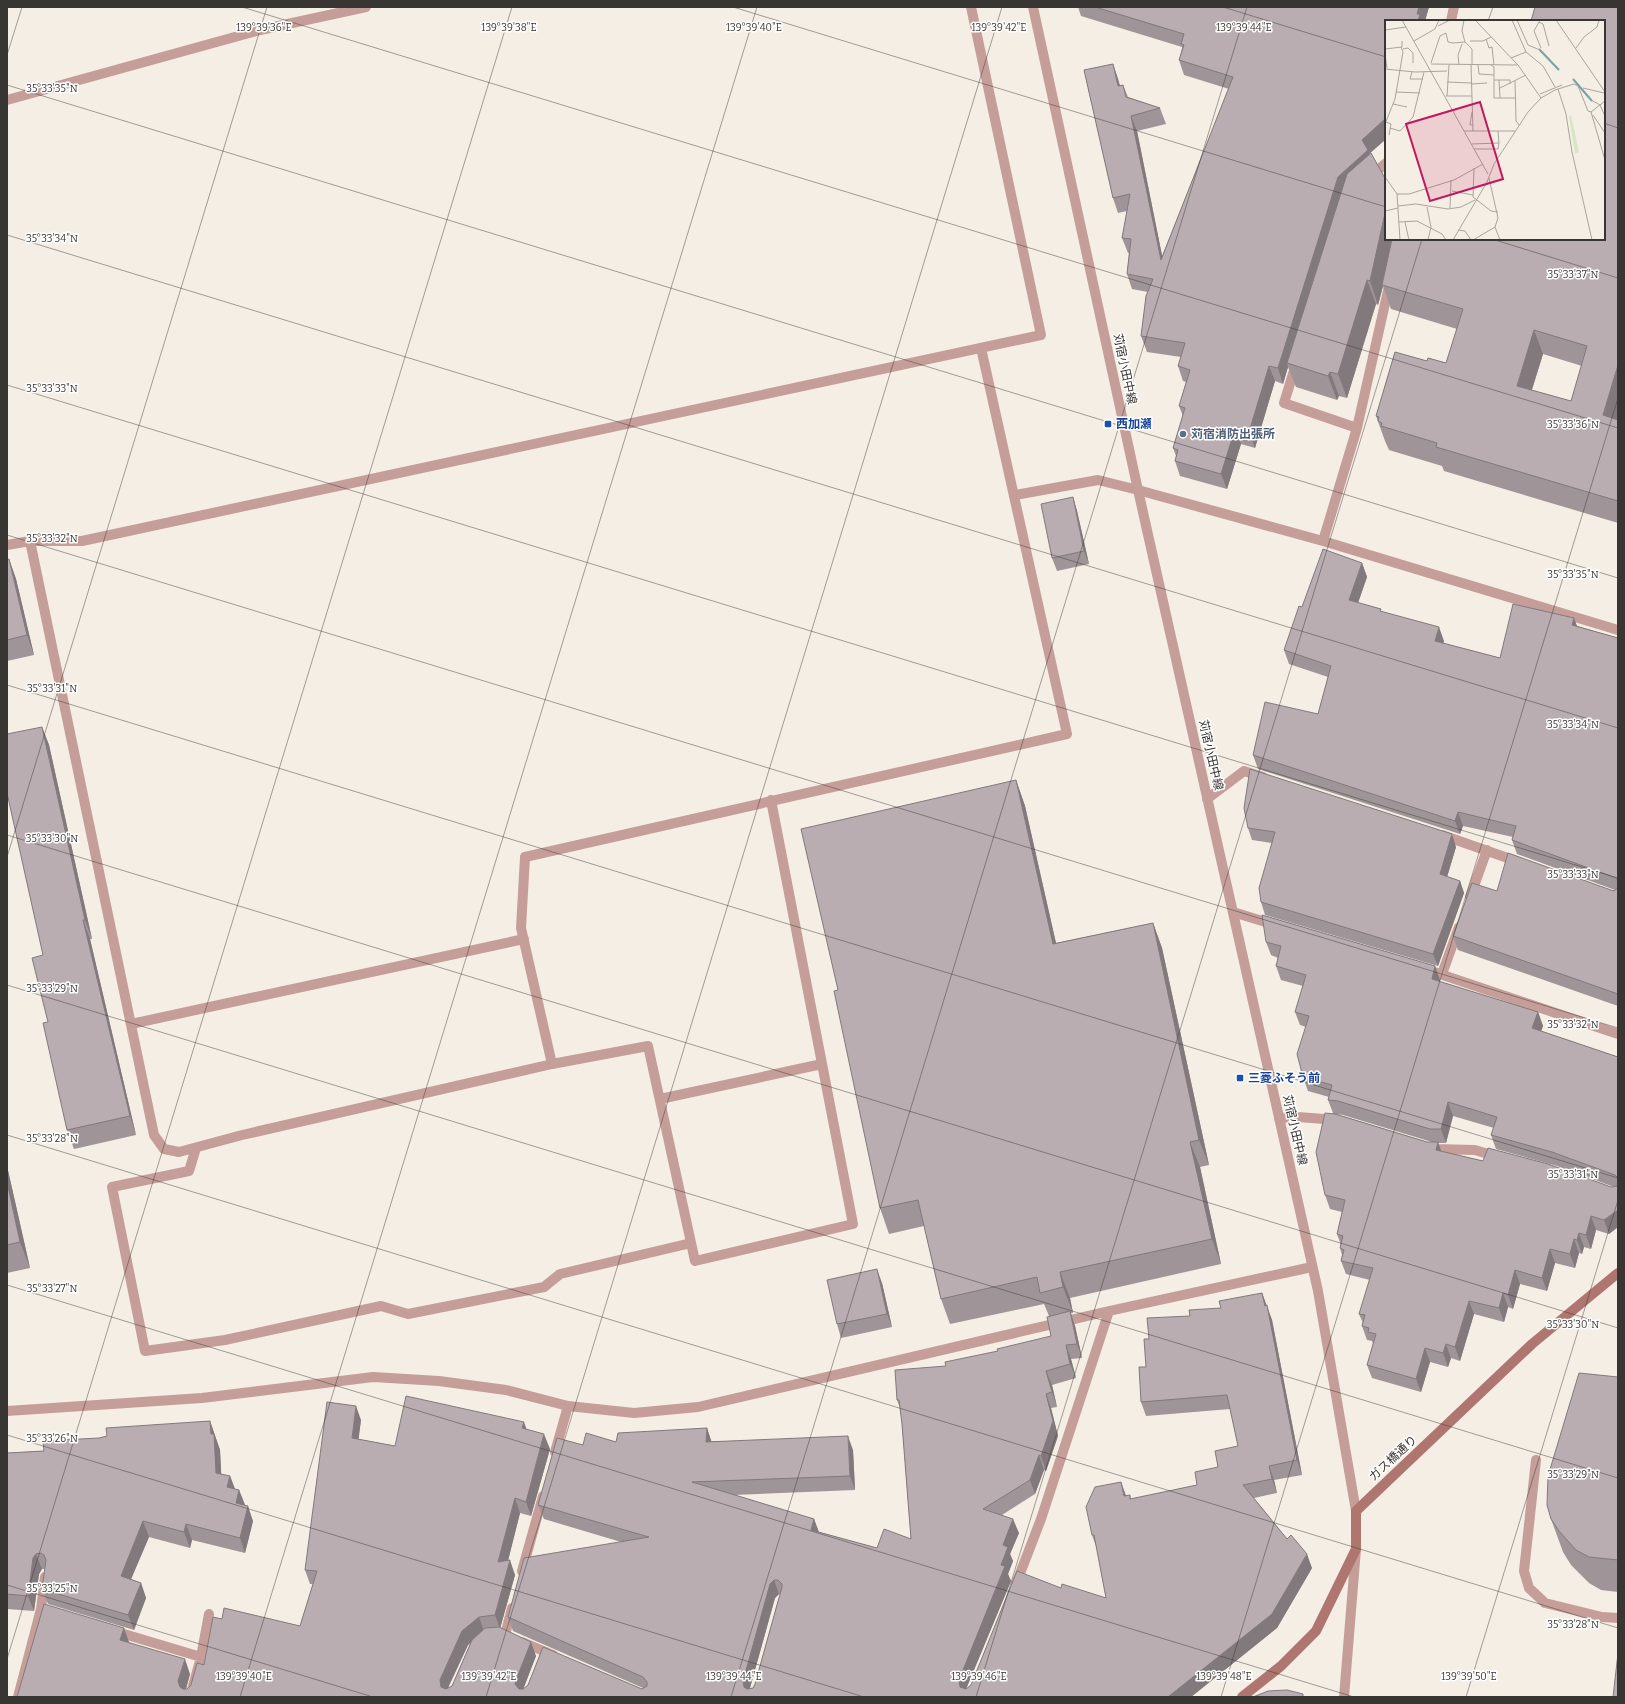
<svg xmlns="http://www.w3.org/2000/svg" width="1625" height="1704" viewBox="0 0 1625 1704" font-family="Bitter,'Noto Sans JP',serif">
  <style>
    .lines { fill: none; stroke-linecap: round; stroke-linejoin: round }
    .service { stroke: #c69e99; stroke-width: 10 }
    .minor { stroke: #c69e99; stroke-width: 10 }
    .tertiary { stroke: #c69e99; stroke-width: 10 }
    .secondary { stroke: #af7670; stroke-width: 10 }
    .wall { fill: #9f9598; fill-rule: evenodd }
    .shaded-wall { fill: #82797c }
    .building { fill: #b9adb1; stroke: #82797c; fill-rule: evenodd }
    .ticks { fill: none; stroke: #383632; stroke-width: 1; stroke-opacity: 0.45 }
    .transit-dot { fill: #1a4fb4; stroke: #fff; stroke-width: 1.5 }
    .service-dot { fill: #5c6f8a; stroke: #fff; stroke-width: 1.5 }
    .labels { text-anchor: middle; dominant-baseline: central; stroke-width: 3; stroke-linejoin: round; paint-order: stroke }
    .street-label { font-size: 12px; fill: #383632; stroke: #fff }
    .transit-label { font-size: 12px; font-weight: bold; fill: #164399; stroke: #fff; text-anchor: start }
    .service-label { font-size: 12px; font-weight: bold; fill: #4e5e75; stroke: #fff; text-anchor: start }
    .inset-river { fill: none; stroke: #77a2a4; stroke-width: 2 }
    .inset-road { fill: none; stroke: #a9a49d; stroke-width: 1 }
    .view { fill: #c2185b; fill-opacity: 0.15; stroke: #c2185b; stroke-width: 2 }
    .inset-edge { fill: none; stroke: #383632; stroke-width: 2 }
    .ticks-label { font-size: 10px; text-anchor: middle; fill: #383632; stroke: #fff; stroke-width: 3; stroke-linejoin: round; paint-order: stroke }
  </style>
  <rect width="100%" height="100%" fill="#f5eee5"/>
  <g class="lines">
    <path class="service" d="M7 100 260 30 366 7
      M1015 495 1098 480 1138 490
      M30 541 154 1135 164 1149 179 1152 242 1135 552 1064 521 928 525 857 1067 734 981 348
      M7 545 30 541H82L1041 335 971 7
      M131 1024 524 939
      M552 1064 648 1046 695 1261 853 1224 771 800
      M660 1099 822 1064
      M1279 1118 1298 1117 1337 1120
      M1427 1147 1434 1149 1475 1150 1498 1157
      M196 1148 189 1171 112 1187 145 1351 225 1340 381 1306 408 1314 544 1287 560 1274 691 1243
      M1536 1460 1524 1571 1529 1588 1545 1603 1602 1617 1618 1618
      M41 1609 45 1577
      M114 1631 201 1657 190 1697
      M201 1657 209 1614
      M18 1697 41 1609 55 1613"/>
    <path class="minor" d="M1451 21 1454 7
      M1369 178 1386 163
      M1296 364 1284 403 1357 428
      M1138 490 1323 541 1618 630
      M1323 541 1357 428 1389 286
      M1207 799 1244 771 1263 777
      M1442 835 1519 862
      M1470 897 1487 850
      M1233 912 1275 925
      M1425 969 1618 1034
      M1442 974 1459 927
      M7 1411 202 1398 373 1377 439 1381 506 1390 568 1406 634 1413 698 1407 1109 1311 1312 1267
      M555 1452 568 1406
      M522 1571 543 1496
      M1016 1584 1041 1519 1109 1311
      M505 1635 512 1608
      M522 1642 553 1655"/>
    <path class="tertiary" d="M1033 7 1138 490 1318 1291 1356 1511
      M1344 1697 1356 1549"/>
    <path class="secondary" d="M1242 1697 1281 1666 1316 1631 1356 1549V1511L1532 1344 1618 1273"/>
  </g>
  <path class="wall" d="M1078 7H1429L1425 21H1386V139L1369 154 1371 153 1386 180V239H1604V21H1531L1535 7H1618V523L1444 471 1442 466 1389 450 1385 441 1376 416 1395 352 1427 361 1428 358 1446 363 1457 329 1391 309 1383 286 1378 305 1376 304 1347 398 1339 396 1337 400 1296 387 1288 367 1283 384 1275 381 1255 448 1241 444 1227 489 1180 476 1175 461 1176 456 1173 448 1183 416 1179 406 1186 382 1183 381 1178 366 1181 357 1147 352 1141 336 1146 296 1148 292 1132 289 1127 274 1129 253H1128L1122 238 1127 211 1118 213 1113 198 1084 70 1113 64 1120 85H1123L1128 97 1160 108 1166 124 1137 131 1162 256 1229 89 1184 75 1179 60 1182 48V47L1081 16ZM1543 354 1582 366 1571 401 1532 390Z
    M1073 497 1077 511 1089 564 1057 571 1052 558Z
    M9 559 16 579 34 655 7 661V560Z
    M1362 563 1367 577 1358 603 1381 609V611L1444 641 1443 643 1500 658 1574 618 1577 626 1618 638V1006L1458 950 1453 936 1497 891 1615 890 1517 854 1512 840 1513 837 1463 826 1460 834 1258 769 1253 755 1318 714 1328 677 1289 664 1284 650 1302 607Z
    M42 727 49 745 92 939H90L136 1135 74 1149 67 1130 48 1022 43 955Z
    M1016 780 1025 806 1056 943 1153 923 1162 948 1209 1165 1200 1167 1221 1264 1070 1298 1073 1313H1071L1075 1326 1082 1358 1071 1359 1076 1378 1052 1385 1057 1407 1051 1408 1058 1436 1046 1471 1044 1470 1035 1494 1002 1515 1019 1533 1010 1554 1013 1561 1008 1574 1011 1581 966 1689 971 1685 1061 1588 1106 1598 1097 1549 1092 1535 1121 1482 1126 1496 1130 1495 1131 1499 1197 1485 1218 1467 1238 1446 1230 1409 1146 1416 1141 1402 1146 1367 1149 1339 1190 1316 1221 1308 1262 1293 1272 1320 1302 1475 1274 1480 1277 1493 1254 1498 1287 1539 1312 1568 1277 1628 1191 1697H17L129 1642 190 1674 186 1689H187L191 1685 204 1665 222 1619 300 1626 313 1584H310L305 1570 361 1420 358 1439 395 1446 527 1430 550 1449 531 1516 520 1513 508 1561 515 1575 500 1628 536 1656 523 1689H642L643 1688 513 1631 508 1617 621 1542 544 1519 538 1505 583 1445 616 1442 707 1428 711 1441 853 1450 855 1490 734 1495 814 1519 819 1532 877 1548 911 1539 902 1424 900 1408 897 1400 946 1366 1051 1336 1049 1316 1044 1304 950 1324 941 1299 924 1226 889 1234 880 1208 838 990ZM779 1594H780L755 1684 753 1688H750L775 1598ZM471 1642 452 1686 448 1688 468 1645Z
    M1248 828 1456 847 1447 877 1460 881 1464 893 1438 966 1265 915 1261 902 1272 843 1252 840Z
    M1266 942 1435 966 1440 980V982L1538 1012 1543 1026 1541 1031 1618 1057V1227L1609 1234 1596 1230 1591 1249 1584 1247 1582 1254 1579 1253 1575 1268 1555 1263 1547 1291 1520 1284 1513 1309 1508 1307 1504 1322 1474 1314 1460 1361 1451 1358 1448 1367 1430 1362 1421 1392 1372 1378 1367 1365 1373 1344 1372 1341 1367 1340 1362 1326 1363 1323 1359 1314 1370 1280 1346 1274 1341 1261 1342 1255 1340 1248 1341 1245 1337 1234 1342 1212 1330 1209 1325 1195 1333 1113 1328 1100 1329 1097 1308 1091 1303 1077 1306 1027 1300 1025 1295 1012 1303 986 1281 980 1276 966 1278 958 1271 955ZM1336 1114 1343 1115 1432 1142H1427ZM1453 1116 1494 1128 1491 1135 1496 1149 1557 1166 1614 1187H1611L1483 1161 1441 1151 1438 1143H1446Z
    M7 1166 30 1268 7 1273Z
    M882 1283 892 1327 841 1338 837 1324Z
    M1618 1377V1592L1601 1590 1589 1583 1571 1565 1563 1552 1551 1519Z
    M210 1421 220 1450 221 1474 230 1476 235 1489 239 1490 245 1505 253 1521 245 1553 192 1540 190 1548 149 1537 131 1579 141 1583 146 1598 134 1630 48 1604 42 1589 45 1569H42L39 1574 34 1611 7 1609V1453L44 1451 99 1438Z"/>
  <path class="shaded-wall" d="M1419 7H1429L1425 21H1418L1417 14Z
    M1113 64 1118 79 1123 101 1118 86Z
    M1131 116 1137 131 1166 275 1161 260Z
    M1386 118V139L1369 154 1373 165 1287 363 1288 367 1283 384 1278 368 1338 177 1362 140Z
    M1386 212V239H1393L1382 285 1383 286 1378 305 1370 281 1385 213Z
    M1367 280 1376 304 1347 398 1338 374Z
    M1534 330 1543 354 1525 411 1517 386Z
    M1618 365V418L1612 439 1603 415Z
    M1269 366 1275 381 1255 448 1249 432Z
    M1330 372 1339 396 1337 400 1328 376Z
    M1235 429 1241 444 1227 489 1221 474Z
    M1073 497 1077 511 1089 564 1084 551Z
    M9 559 16 579 34 655 27 635Z
    M1362 563 1367 577 1354 614 1349 600Z
    M1574 618 1579 632 1572 625Z
    M1439 627 1444 641 1440 655 1435 641Z
    M42 727 49 745 92 939 85 920Z
    M1016 780 1025 806 1062 970 1053 944Z
    M1458 812 1463 826 1460 834 1455 821Z
    M1452 834 1456 847 1444 887 1440 874Z
    M1460 881 1464 893 1438 966 1433 954Z
    M83 920 90 939 136 1135 130 1116Z
    M1153 923 1162 948 1209 1165 1199 1140Z
    M1435 966 1440 980 1437 993 1432 979Z
    M1538 1012 1543 1026 1537 1042 1532 1028Z
    M1448 1102 1453 1116 1446 1143 1441 1129Z
    M1190 1142 1200 1167 1221 1264 1212 1239Z
    M1438 1142 1443 1156 1436 1150Z
    M7 1166 30 1268 20 1242 7 1182Z
    M1618 1210V1227L1609 1234 1604 1220Z
    M1591 1216 1596 1230 1591 1249 1586 1235Z
    M1579 1233 1584 1247 1582 1254 1577 1240Z
    M1574 1239 1579 1253 1575 1268 1570 1254Z
    M1550 1249 1555 1263 1547 1291 1542 1278Z
    M877 1269 882 1283 892 1327 887 1314Z
    M1515 1270 1520 1284 1513 1309 1508 1295Z
    M1060 1272 1070 1298 1073 1313 1063 1287Z
    M1262 1293 1272 1320 1302 1475 1297 1460Z
    M1503 1293 1508 1307 1504 1322 1499 1308Z
    M1469 1301 1474 1314 1460 1361 1455 1347Z
    M1070 1311 1075 1326 1082 1358 1077 1344Z
    M1446 1344 1451 1358 1448 1367 1443 1353Z
    M1066 1345 1071 1359 1076 1378 1070 1364Z
    M1425 1348 1430 1362 1421 1392 1416 1379Z
    M1046 1371 1052 1385 1057 1407 1052 1392Z
    M1046 1394 1051 1408 1058 1436 1046 1471 1041 1456Z
    M356 1406 361 1420 357 1452 352 1438Z
    M210 1421 220 1450 222 1488 216 1473 211 1434Z
    M524 1422 529 1436 522 1428Z
    M707 1428 712 1443 706 1442Z
    M544 1434 550 1449 531 1516 526 1502Z
    M848 1436 853 1450 855 1490 850 1476Z
    M1039 1455 1044 1470 1035 1494 1030 1480Z
    M1269 1466 1274 1480 1277 1493 1272 1479Z
    M230 1476 236 1492 227 1487Z
    M1121 1482 1126 1496H1124Z
    M239 1490 245 1505 236 1503Z
    M515 1498 520 1513 504 1576 498 1562Z
    M248 1506 253 1521 245 1553 240 1538Z
    M814 1519 819 1533 811 1530Z
    M1013 1519 1019 1533 1010 1554 1013 1561 1008 1574 1011 1581 964 1694 960 1687 959 1680 1001 1565 1003 1545Z
    M143 1521 149 1537 126 1591 121 1576Z
    M186 1524 192 1540 190 1548 184 1532Z
    M36 1554 42 1569 39 1574 34 1611 28 1596 33 1558Z
    M1307 1554 1312 1568 1277 1628 1191 1697H1168Z
    M510 1560 515 1575 500 1629 495 1615Z
    M774 1580 779 1594 775 1598 748 1695 744 1687 743 1681 770 1584Z
    M141 1583 146 1598 134 1630 128 1615Z
    M479 1617 484 1631 468 1645 445 1694 441 1687 440 1680 462 1631Z
    M124 1628 129 1642 125 1654 120 1640Z
    M531 1642 536 1656 521 1695 515 1684 516 1680Z
    M185 1659 190 1674 184 1696 180 1687 178 1681Z"/>
  <path class="building" d="M1095 7H1419L1417 14H1420L1418 21H1386V118L1362 140 1368 150 1338 177 1278 368 1269 366 1249 432 1235 429 1221 474 1175 461 1178 450 1173 448 1185 408 1179 406 1190 370 1178 366 1185 343 1141 336 1146 296 1153 279 1127 274 1131 239 1122 238 1130 194 1113 198 1084 70 1113 64 1118 86 1123 85 1126 97 1160 108 1131 116 1161 260 1233 77 1179 60 1184 45 1181 44 1184 34Z
    M1535 7H1618V365L1603 415 1618 420V501L1436 447 1437 443 1381 426 1382 423 1378 421 1379 417 1376 416 1395 352 1427 361 1428 358 1446 363 1463 309 1382 285 1392 239H1604V21H1531ZM1534 330 1587 346 1571 401 1517 386Z
    M1371 153 1386 180V212L1385 213 1370 281 1367 280 1338 374 1330 372 1328 376 1287 363 1347 174Z
    M1073 497 1084 551 1052 558 1041 504Z
    M1323 549 1362 563 1349 600 1381 609 1380 611 1439 627 1435 641 1500 658 1513 604 1574 618 1572 625 1618 638V881L1616 878 1512 840 1516 826 1458 812 1455 821 1253 755 1265 702 1318 714 1331 666 1284 650 1299 606 1302 607Z
    M9 559 27 635 7 640V560Z
    M42 727 85 920H83L130 1116 67 1130 43 1023 48 1022 32 958 43 955 7 793V734Z
    M1250 769 1452 834 1440 874 1460 881 1433 954 1261 902 1259 888 1275 832 1248 828 1244 808Z
    M1016 780 1053 944 1153 923 1199 1140 1190 1142 1212 1239 1060 1272 1063 1287 1040 1293 1037 1277 941 1299 918 1200 880 1208 834 991 838 990 801 829Z
    M1508 853 1611 890 1614 891 1618 888V994L1453 936 1472 883 1497 891Z
    M1262 915 1435 966 1432 979 1538 1012 1532 1028 1618 1057V1178L1615 1175 1552 1152 1491 1135 1497 1117 1448 1102 1441 1129H1430L1338 1101 1328 1100 1332 1085 1303 1077 1297 1054 1309 1016 1295 1012 1306 975 1276 966 1281 946 1266 942Z
    M1325 1113 1335 1114 1427 1142H1438L1436 1150 1483 1161 1488 1148 1548 1164 1611 1187 1617 1186 1618 1184V1210L1604 1220 1591 1216 1586 1235 1579 1233 1577 1240 1574 1239 1570 1254 1550 1249 1542 1278 1515 1270 1508 1295 1503 1293 1499 1308 1469 1301 1455 1347 1446 1344 1443 1353 1425 1348 1416 1379 1367 1365 1376 1334 1368 1332 1369 1328 1362 1326 1365 1315 1359 1314 1373 1268 1341 1261 1344 1250 1340 1248 1343 1236 1337 1234 1345 1200 1325 1195 1316 1152Z
    M7 1182 20 1242 7 1245Z
    M877 1269 887 1314 837 1324 827 1280Z
    M1262 1293 1265 1306 1267 1305 1297 1460 1269 1466 1272 1479 1243 1485 1287 1539 1291 1535 1307 1554 1272 1614 1168 1697H17L44 1604 124 1628 120 1640 185 1659 178 1681 180 1687 183 1689H187L191 1685 197 1663 204 1665 213 1617 222 1619 224 1608 300 1626 317 1571 305 1570 327 1402 356 1406 352 1438 395 1446 406 1396 524 1422 522 1428 544 1434 526 1502 515 1498 498 1562 510 1560 495 1615 479 1617 462 1631 440 1680 441 1687 446 1689 452 1686 472 1640 485 1628 499 1627 531 1642 516 1680 515 1684 519 1689H523L528 1685 543 1647 642 1689 647 1686V1682L643 1677 508 1617 524 1558 649 1537 538 1505 557 1438 583 1445 586 1433 616 1442 618 1433 707 1428 706 1442 848 1436 850 1476 692 1482 814 1519 811 1530 877 1548 884 1529 911 1539 902 1424 899 1400H897L895 1370 946 1366 945 1362 998 1351 997 1349 1051 1336 1047 1317 1070 1311 1077 1344 1066 1345 1070 1364 1046 1371 1052 1392 1046 1394 1053 1421 1041 1456 1039 1455 1030 1480 983 1509 1013 1519 1003 1545 1008 1547 1001 1565 1005 1566 959 1680 960 1687 966 1689 971 1685 1017 1571 1061 1588 1062 1584 1106 1598 1094 1535H1092L1086 1507 1095 1487 1121 1482 1124 1496 1130 1495V1499L1197 1485 1195 1472 1218 1467 1215 1451 1238 1446 1227 1395 1141 1402 1139 1367H1146L1144 1339H1149L1147 1318 1190 1316 1189 1310 1221 1308 1219 1301ZM774 1580H778L782 1584V1587L755 1684 753 1688 747 1689 744 1687 743 1681 770 1584Z
    M1579 1373 1618 1377V1560L1589 1557 1576 1550 1559 1531 1551 1519 1547 1505 1548 1476Z
    M210 1421 211 1434H214L216 1473 230 1476 227 1487 239 1490 236 1503 248 1506 240 1538 186 1524 184 1532 143 1521 121 1576 141 1583 128 1615 42 1589 46 1560 44 1555 41 1553 36 1554 33 1558 28 1596 7 1594V1453L44 1451 43 1441 99 1438 107 1436 106 1428Z
    M1618 1653V1697H1613Z
    M1287 1690 1303 1694V1697H1253L1268 1691Z"/>
  <path class="ticks" d="M242 7 1618 428M733 7 1386 207M1223 7 1386 57M1488 21 1493 7M7 55 22 7M7 85 1618 578M1604 123 1618 128M7 235 1618 728M1492 239 1618 278M7 385 1618 878M7 535 1618 1028M7 685 1618 1178M7 835 1618 1328M7 857 267 7M7 985 1618 1478M7 1135 1618 1628M7 1285 1354 1697M7 1435 864 1697M7 1585 373 1697M7 1659 512 7M240 1697 757 7M486 1697 1002 7M731 1697 1247 7M976 1697 1422 239M1221 1697 1618 398M1466 1697 1618 1200"/>
  <g class="transit-dot">
    <rect x="1104" y="420" width="8" height="8" rx="2"/>
    <rect x="1236" y="1074" width="8" height="8" rx="2"/>
  </g>
  <circle class="service-dot" cx="1183" cy="434" r="4"/>
  <g class="labels">
    <g class="street-label">
      <text transform="translate(1125 369) rotate(78)">苅宿小田中線</text>
      <text transform="translate(1211 755) rotate(77)">苅宿小田中線</text>
      <text transform="translate(1295 1130) rotate(77)">苅宿小田中線</text>
      <text transform="translate(1393 1458) rotate(-43)">ガス橋通り</text>
    </g>
    <g class="transit-label">
      <text x="1116" y="424">西加瀬</text>
      <text x="1248" y="1078">三菱ふそう前</text>
    </g>
    <g class="service-label">
      <text x="1191" y="434">苅宿消防出張所</text>
    </g>
  </g>
  <g transform="translate(1385 20)">
    <rect width="220" height="220" fill="#f5eee5"/>
    <path d="M186 95 194 132 190 134 184 96Z" fill="#dae5c3"/>
    <path class="inset-river" d="M154 29 174 50M188 59 207 81"/>
    <path class="inset-road" d="M17 0 103 154M79 0 77 11 80 22 87 29V45M90 0 133 45 156 78M127 0 141 32 158 46 170 67M132 0 143 25 155 30M155 0 149 11 156 28M171 0 220 72M154 2 158 4 164 26M53 6 65 0M0 10 21 7M101 19 104 28 107 27 109 45M29 21 50 9 54 0M85 21H98L106 17M191 28 199 17 212 7 214 0M0 29 17 27V21M18 29 23 28 28 33V43M0 34 2 48M126 38 141 32M46 43 55 16 61 13 63 22 68 23 80 22M46 44 132 45M74 45 73 35 77 24M86 45 88 111M93 45 94 54 109 55M106 45 109 47V78H130M0 49 30 52 62 51M27 52 25 59H38M109 60H125V64M114 60 115 78M130 61 131 101 134 105M62 62 86 63M86 64 102 63M115 68 141 55M198 68 219 73M173 69 181 94 187 132 207 220M11 72 35 73M155 74 177 65M61 76H87M62 76 64 45M206 80 215 85 220 96M8 84 22 87M87 92 85 105H88M206 92 220 140M208 95 220 113M1 102 6 104 4 115M0 104 10 79 18 32 16 27M5 108 15 111 28 97 39 52M79 111H130M113 111 114 123M87 124 114 123 113 129H89M89 148 88 177 106 191 113 192M0 157 12 174 15 220M67 171 88 175M12 174H24L69 160 98 144M0 183V199M13 186 31 184 63 189 76 187 90 180M42 187 46 207 43 220M65 188 66 160M0 191 13 188M14 202 32 201 57 214 61 220M20 202 24 220M110 207 115 220M73 210 80 211 86 220M68 220 102 162 109 144 143 92 156 78 170 70 189 64 193 66 203 91 206 92 220 81M88 220 110 207 113 198 104 158"/>
    <path class="view" d="M95 82 118 159 45 181 21 104Z"/>
    <rect width="220" height="220" class="inset-edge"/>
  </g>
  <g class="ticks-label">
    <text x="264" y="31">139°39'36"E</text>
    <text x="509" y="31">139°39'38"E</text>
    <text x="754" y="31">139°39'40"E</text>
    <text x="999" y="31">139°39'42"E</text>
    <text x="1244" y="31">139°39'44"E</text>
    <text x="52" y="92">35°33'35"N</text>
    <text x="52" y="242">35°33'34"N</text>
    <text x="1573" y="278">35°33'37"N</text>
    <text x="52" y="392">35°33'33"N</text>
    <text x="1573" y="428">35°33'36"N</text>
    <text x="52" y="542">35°33'32"N</text>
    <text x="1573" y="578">35°33'35"N</text>
    <text x="52" y="692">35°33'31"N</text>
    <text x="1573" y="728">35°33'34"N</text>
    <text x="52" y="842">35°33'30"N</text>
    <text x="1573" y="878">35°33'33"N</text>
    <text x="52" y="992">35°33'29"N</text>
    <text x="1573" y="1028">35°33'32"N</text>
    <text x="52" y="1142">35°33'28"N</text>
    <text x="1573" y="1178">35°33'31"N</text>
    <text x="52" y="1292">35°33'27"N</text>
    <text x="1573" y="1328">35°33'30"N</text>
    <text x="52" y="1442">35°33'26"N</text>
    <text x="1573" y="1478">35°33'29"N</text>
    <text x="52" y="1592">35°33'25"N</text>
    <text x="1573" y="1628">35°33'28"N</text>
    <text x="244" y="1680">139°39'40"E</text>
    <text x="489" y="1680">139°39'42"E</text>
    <text x="734" y="1680">139°39'44"E</text>
    <text x="979" y="1680">139°39'46"E</text>
    <text x="1224" y="1680">139°39'48"E</text>
    <text x="1469" y="1680">139°39'50"E</text>
  </g>
  <rect width="1625" height="1704" fill="none" stroke="#383632" stroke-width="16"/>
</svg>
